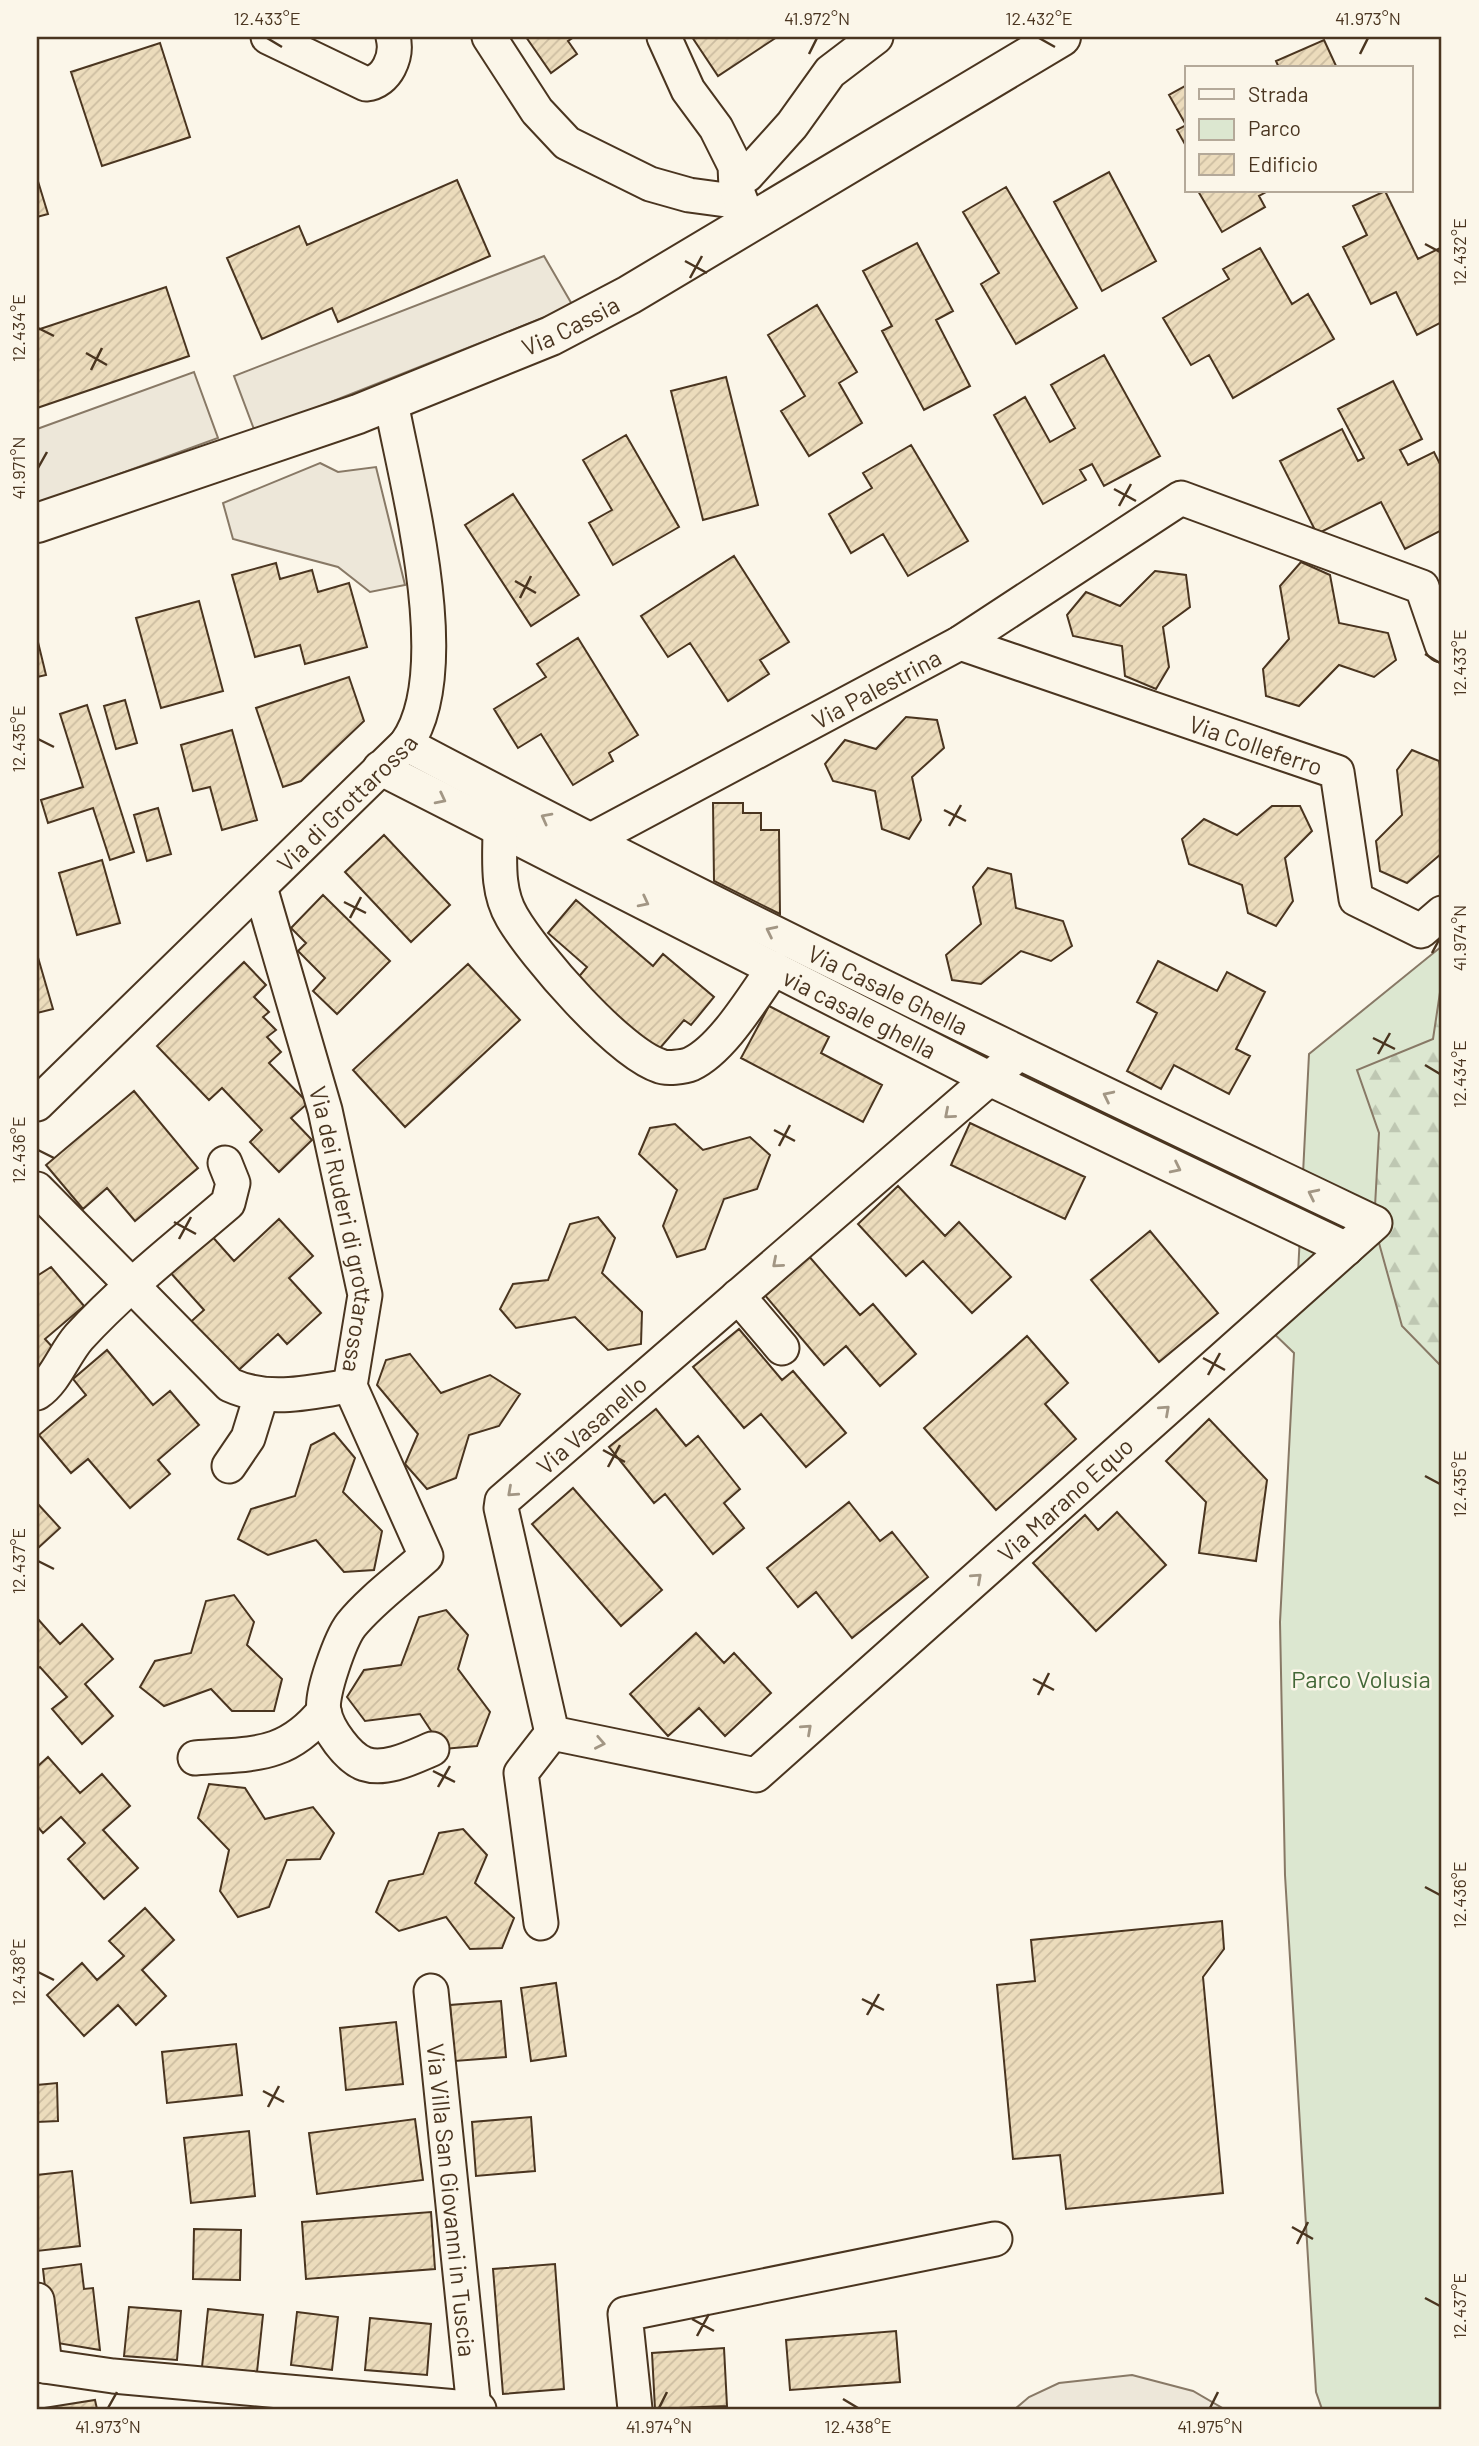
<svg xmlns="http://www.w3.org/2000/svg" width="1479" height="2446" viewBox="0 0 1479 2446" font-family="Barlow,sans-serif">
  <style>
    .green { fill: #dce7d0; stroke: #887966; stroke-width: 2 }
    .forest { fill: url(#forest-firs); stroke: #887966; stroke-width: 2 }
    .parking { fill: #ede7d9; stroke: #887966; stroke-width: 2 }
    .building { fill: url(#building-hatch); stroke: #4a3520; stroke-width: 2 }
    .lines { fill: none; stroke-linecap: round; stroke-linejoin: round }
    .minor-casing { stroke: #4a3520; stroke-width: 37 }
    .major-casing { stroke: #4a3520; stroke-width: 42 }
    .minor { stroke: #fbf6e9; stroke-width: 33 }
    .major { stroke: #fbf6e9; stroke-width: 38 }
    .oneway { stroke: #a29684 }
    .ticks { fill: none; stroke: #4a3520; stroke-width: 2.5 }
    .labels { text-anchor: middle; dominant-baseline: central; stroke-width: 5; stroke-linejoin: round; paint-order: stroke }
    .street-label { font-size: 24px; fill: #4a3520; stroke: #fbf6e9 }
    .park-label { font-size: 24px; fill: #436837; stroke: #fbf6e9 }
    .neatline { fill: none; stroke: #4a3520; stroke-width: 2.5 }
    .ticks-label { font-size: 18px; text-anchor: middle; fill: #4a3520 }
  </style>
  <defs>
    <pattern id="forest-firs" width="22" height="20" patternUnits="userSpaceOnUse" patternTransform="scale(1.75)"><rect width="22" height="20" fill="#dce7d0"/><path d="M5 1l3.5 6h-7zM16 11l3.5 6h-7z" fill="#bec7b2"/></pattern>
    <pattern id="building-hatch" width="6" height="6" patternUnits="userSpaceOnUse" patternTransform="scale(1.75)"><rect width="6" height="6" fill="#ecdcbc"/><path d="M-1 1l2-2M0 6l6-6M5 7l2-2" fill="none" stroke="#ccbda1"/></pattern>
  </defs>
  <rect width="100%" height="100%" fill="#fbf6e9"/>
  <path class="green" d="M1442 946V2409H1322L1316 2392 1285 1875 1280 1622 1294 1353 1263 1323 1297 1294 1309 1054Z"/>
  <path class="forest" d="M1442 979V1367L1402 1326 1374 1225 1379 1133 1357 1070 1433 1039Z"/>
  <path class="parking" d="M544 256 573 306 255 432 234 376Z
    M194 372 218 438 37 504V429Z
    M320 463 338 472 376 467 405 585 370 592 338 567 233 539 223 503Z
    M1132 2375 1193 2391 1224 2409H1015L1029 2397 1059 2383Z"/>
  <path class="building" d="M526 37H574L568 41 577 54 551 73Z
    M692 37H777L718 76Z
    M1324 40 1337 68H1279L1276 61Z
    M160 43 190 137 102 166 71 72Z
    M1187 85V148L1177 130 1186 125 1169 95Z
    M1109 172 1156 261 1102 291 1054 202Z
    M37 178 48 214 37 217Z
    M457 180 490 256 338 322 332 308 262 339 227 258 299 226 307 245Z
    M1006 187 1077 308 1016 344 981 284 999 273 963 212Z
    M1198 191H1268L1259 196 1265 207 1222 232Z
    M1385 191 1418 259 1442 247V322L1417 335 1396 292 1371 304 1343 247 1367 235 1353 206Z
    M917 243 953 311 936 320 970 386 924 410 882 331 892 326 863 271Z
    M1260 248 1292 304 1308 294 1334 339 1233 398 1209 355 1191 365 1163 318 1229 279 1223 269Z
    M166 287 189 356 37 408V330Z
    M817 305 857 372 839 383 862 423 809 456 781 411 805 396 768 335Z
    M1104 355 1160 456 1104 486 1092 464 1080 470 1086 480 1043 504 994 415 1025 397 1050 442 1075 428 1051 385Z
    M726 377 758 505 703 520 671 391Z
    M1393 381 1422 439 1400 450 1408 465 1434 452 1442 468V530L1405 549 1381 502 1317 534 1280 461 1342 429 1358 461 1364 458 1338 409Z
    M626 435 679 527 613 565 589 523 612 510 583 460Z
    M911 445 968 541 908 576 883 534 851 553 829 514 872 488 863 473Z
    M513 494 579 595 531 626 465 525Z
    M734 556 789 642 760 660 769 674 728 701 690 643 668 657 641 616Z
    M1301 562 1330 575 1339 623 1388 633 1396 660 1374 677 1339 665 1299 706 1266 696 1263 669 1289 639 1280 586Z
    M276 563 280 579 312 570 318 592 349 583 367 647 305 664 300 645 255 657 232 575Z
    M1155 571 1186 575 1190 607 1163 627 1169 667 1156 689 1125 676 1122 646 1073 636 1067 615 1086 592 1120 606Z
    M199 601 223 691 161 708 136 618Z
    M37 638 46 675 37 677Z
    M578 638 638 735 609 753 613 761 573 785 541 734 518 748 494 709 546 677 537 664Z
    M349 677 364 721 301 781 283 787 256 708Z
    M125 700 137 743 116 749 104 706Z
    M87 705 134 852 110 860 93 808 48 823 41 800 83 787 60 714Z
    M906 717 937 720 944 748 912 777 921 820 909 839 882 829 875 791 833 781 825 764 845 740 876 749Z
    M232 730 257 820 222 830 210 787 193 791 181 745Z
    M1412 750 1439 761 1442 782V853L1407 883 1380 871 1376 841 1402 815 1397 770Z
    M713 803H743V813H761V830H779L780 914 714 881Z
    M1272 806H1300L1312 831 1285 858 1293 901 1276 926 1248 913 1242 885 1189 864 1182 839 1204 819 1237 835Z
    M158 808 171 854 147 861 134 815Z
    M384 835 450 905 411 942 345 872Z
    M102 860 120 923 77 935 59 873Z
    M988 868 1011 874 1016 908 1063 921 1072 946 1051 961 1021 951 981 984 952 980 946 955 981 924 973 887Z
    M323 895 390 961 337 1014 313 991 325 978 298 951 306 943 291 928Z
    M576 900 653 966 663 954 714 997 691 1025 684 1020 654 1055 571 986 587 967 548 933Z
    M37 954 53 1009 37 1013Z
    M1158 961 1217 991 1227 972 1265 992 1236 1049 1250 1056 1229 1094 1174 1065 1161 1089 1127 1071 1157 1013 1137 1002Z
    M244 962 266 985 254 997 269 1012 263 1017 276 1030 267 1037 281 1052 269 1063 308 1103 291 1118 312 1140 279 1172 250 1142 262 1130 222 1088 209 1100 157 1046Z
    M468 964 520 1020 405 1127 353 1070Z
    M769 1006 829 1037 821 1053 882 1085 863 1122 741 1058Z
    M134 1091 198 1168 135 1221 107 1188 83 1209 46 1165Z
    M970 1123 1085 1177 1065 1219 951 1165Z
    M675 1124 703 1150 750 1137 770 1155 757 1189 724 1199 705 1249 677 1257 663 1226 677 1190 639 1154 650 1128Z
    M898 1186 945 1236 959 1222 1011 1277 972 1313 923 1261 906 1276 858 1224Z
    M598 1217 615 1238 602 1273 642 1312 641 1344 608 1350 575 1317 516 1328 500 1309 513 1284 548 1280 570 1224Z
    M279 1219 313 1256 289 1278 321 1313 287 1344 278 1334 231 1377 185 1327 204 1310 169 1271 210 1234 234 1261Z
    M1150 1231 1218 1313 1159 1362 1091 1280Z
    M807 1254 860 1315 873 1304 916 1354 880 1386 846 1346 824 1365 763 1293Z
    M51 1267 84 1306 45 1339 56 1351 37 1367V1276Z
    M739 1329 782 1380 793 1371 846 1433 806 1467 761 1414 744 1428 693 1367Z
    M1027 1336 1068 1383 1045 1404 1076 1439 996 1510 924 1428Z
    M107 1350 153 1405 170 1391 199 1425 158 1460 170 1474 130 1508 88 1459 71 1473 39 1435 86 1395 73 1379Z
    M410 1354 441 1393 490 1375 520 1394 499 1426 469 1435 456 1478 427 1489 405 1464 418 1434 377 1385 386 1360Z
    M656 1409 686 1446 698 1436 740 1489 724 1503 744 1528 713 1554 665 1494 654 1503 609 1447Z
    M1209 1419 1267 1480 1256 1561 1199 1553 1206 1502 1166 1461Z
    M334 1433 355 1458 343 1492 382 1531 374 1570 344 1572 316 1540 268 1555 238 1539 251 1509 295 1496 311 1445Z
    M573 1488 662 1590 621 1626 532 1524Z
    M849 1502 880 1541 892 1532 928 1577 852 1638 816 1592 798 1607 767 1568Z
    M37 1503 60 1528 37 1549Z
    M1117 1512 1166 1565 1096 1631 1033 1563 1085 1515 1098 1530Z
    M234 1595 254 1622 247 1645 282 1679 274 1711H232L211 1689 164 1706 140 1687 155 1661 191 1653 206 1601Z
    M446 1610 468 1635 458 1669 490 1712 477 1746 443 1749 420 1714 365 1721 347 1697 364 1670 401 1665 419 1617Z
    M37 1618 60 1644 82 1624 113 1659 85 1684 113 1716 82 1744 52 1709 67 1697 40 1667 37 1669Z
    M696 1633 724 1663 734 1653 771 1693 725 1736 699 1708 668 1736 630 1694Z
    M48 1757 80 1793 102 1774 130 1806 103 1830 138 1868 104 1899 68 1859 85 1843 61 1817 43 1833 37 1826V1767Z
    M209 1784 245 1788 265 1819 313 1807 334 1833 320 1859 287 1860 269 1907 238 1917 220 1891 229 1850 198 1818Z
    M463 1829 487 1855 475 1883 514 1918 502 1948 470 1949 446 1917 399 1931 376 1912 389 1881 423 1874 439 1833Z
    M145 1908 174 1940 142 1970 166 1996 136 2025 118 2005 84 2036 47 1995 82 1963 97 1980 124 1956 109 1941Z
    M1222 1921 1224 1949 1203 1977 1223 2193 1066 2209 1060 2155 1013 2159 997 1985 1035 1981 1031 1940Z
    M556 1983 566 2056 531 2061 521 1988Z
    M501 2001 506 2057 455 2061 450 2005Z
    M396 2022 403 2084 346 2090 340 2028Z
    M236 2044 242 2095 167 2103 162 2052Z
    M57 2083 58 2121 37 2122V2085Z
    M531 2117 535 2171 476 2176 472 2122Z
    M415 2119 423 2180 317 2194 309 2133Z
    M249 2131 255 2196 191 2203 184 2138Z
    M72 2171 80 2246 37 2251V2175Z
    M431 2212 435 2269 306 2279 302 2222Z
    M194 2229 241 2230 240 2280 193 2279Z
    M81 2264 84 2289 93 2288 100 2350 51 2342 43 2269Z
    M555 2264 564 2389 503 2394 493 2269Z
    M129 2307 181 2311 177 2360 124 2356Z
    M208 2309 263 2315 257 2372 202 2367Z
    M297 2312 338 2317 332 2370 291 2365Z
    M370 2318 431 2324 427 2375 365 2370Z
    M896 2331 900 2382 790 2390 786 2340Z
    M724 2348 727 2406 655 2409 652 2353Z
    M95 2400 97 2409H38Z"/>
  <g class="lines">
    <g class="minor-casing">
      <g id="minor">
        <path d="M268 37 366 84C387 82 398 56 393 37"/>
        <path d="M489 37 537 111 567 143 650 184 689 195 741 202"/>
        <path d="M664 37 688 90 716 128 735 166 736 188 748 220"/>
        <path d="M747 175 792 125 830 72 876 37"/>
        <path id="s1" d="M960 643 1337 772 1356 899 1421 931 1442 913"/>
        <path id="s2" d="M406 744C724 913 1050 1068 1375 1223L756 1775 552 1733 501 1508 502 1501 1019 1053"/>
        <path id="s3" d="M380 768 990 1079 1346 1249"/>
        <path d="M500 828C500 858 496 890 512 917 534 955 619 1053 660 1066 666 1069 684 1067 691 1064 723 1049 753 997 774 968"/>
        <path id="s4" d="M576 848 960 643 1181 498 1422 587 1442 645"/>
        <path id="s5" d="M260 887 325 1110 365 1295 350 1386 426 1556C402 1578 371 1600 351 1625 341 1638 320 1695 324 1711 327 1729 348 1758 365 1764 386 1771 413 1757 432 1749"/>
        <path id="s6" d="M37 1104 406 744C458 672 407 487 391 402"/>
        <path d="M37 1189 230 1385C270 1403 308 1392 350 1386"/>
        <path d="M738 1296 782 1348"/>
        <path d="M37 1393C56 1380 64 1354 79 1337 124 1288 178 1246 228 1203L233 1183 225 1163"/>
        <path d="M229 1466 248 1438 261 1396"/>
        <path d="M195 1758C252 1753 285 1759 324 1711"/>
        <path d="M541 1923 521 1773 552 1733"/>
        <path id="s7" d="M431 1991 474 2409"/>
        <path d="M37 2300 45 2366"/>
        <path d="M37 2365 113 2376 479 2409"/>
        <path d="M635 2409 625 2314 995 2239"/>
      </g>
    </g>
    <g class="major-casing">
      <g id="major">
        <path id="s8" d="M37 523 358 414 551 336 629 295 1061 37"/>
      </g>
    </g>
    <use href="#minor" class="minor"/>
    <use href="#major" class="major"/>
  </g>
  <defs><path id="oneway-chevron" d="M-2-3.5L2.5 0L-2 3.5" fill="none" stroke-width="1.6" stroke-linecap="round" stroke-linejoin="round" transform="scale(1.75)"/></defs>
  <g class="oneway">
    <use href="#oneway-chevron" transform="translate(441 799) rotate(27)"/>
    <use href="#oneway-chevron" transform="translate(546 818) rotate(-152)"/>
    <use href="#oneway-chevron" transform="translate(644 902) rotate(27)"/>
    <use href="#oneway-chevron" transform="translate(771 931) rotate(-154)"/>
    <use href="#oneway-chevron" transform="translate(1108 1096) rotate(-154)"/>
    <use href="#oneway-chevron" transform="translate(949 1114) rotate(139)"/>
    <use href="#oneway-chevron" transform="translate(1176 1168) rotate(26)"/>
    <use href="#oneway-chevron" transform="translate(1313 1194) rotate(-154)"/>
    <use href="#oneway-chevron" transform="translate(777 1263) rotate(139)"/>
    <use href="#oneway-chevron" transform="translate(1165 1410) rotate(-42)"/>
    <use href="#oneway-chevron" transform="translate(512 1492) rotate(138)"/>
    <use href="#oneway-chevron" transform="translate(977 1578) rotate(-42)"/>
    <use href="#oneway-chevron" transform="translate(807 1729) rotate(-42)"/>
    <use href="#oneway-chevron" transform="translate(600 1743) rotate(11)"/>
  </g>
  <path class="ticks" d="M267 38 282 47M1039 38 1055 47M809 54 817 38M1360 54 1368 38M1425 244 1440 252M685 261 707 273M690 278 702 256M38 328 54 336M86 353 107 365M91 370 102 348M38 468 47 452M1114 489 1136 501M1119 506 1131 484M515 581 536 593M520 598 531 576M1425 654 1440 663M38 739 54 747M944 810 966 821M949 826 961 805M344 902 366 913M350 918 361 897M1432 953 1440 938M1373 1038 1395 1049M1378 1054 1390 1033M1425 1065 1440 1074M774 1130 795 1141M779 1146 790 1125M38 1150 54 1158M174 1222 196 1234M179 1239 191 1217M1203 1358 1225 1370M1208 1375 1220 1353M603 1450 625 1462M608 1467 620 1445M1425 1476 1440 1484M38 1561 54 1569M1033 1679 1054 1690M1038 1695 1049 1673M433 1771 455 1782M438 1787 450 1766M1425 1887 1440 1895M38 1972 54 1980M862 1999 884 2010M867 2015 879 1994M263 2091 284 2102M268 2107 279 2086M1292 2227 1313 2239M1297 2244 1308 2222M1425 2298 1440 2306M692 2319 714 2331M697 2336 709 2314M843 2399 858 2408M108 2408 117 2392M659 2408 667 2392M1210 2408 1218 2392"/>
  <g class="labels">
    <g class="street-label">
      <text stroke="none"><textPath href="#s8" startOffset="569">Via Cassia</textPath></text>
      <text stroke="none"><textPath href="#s4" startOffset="340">Via Palestrina</textPath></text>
      <text stroke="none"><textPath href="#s1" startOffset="313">Via Colleferro</textPath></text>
      <text stroke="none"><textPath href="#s6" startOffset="432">Via di Grottarossa</textPath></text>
      <text stroke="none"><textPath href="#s2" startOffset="541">Via Casale Ghella</textPath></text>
      <text stroke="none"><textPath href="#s3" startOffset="539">via casale ghella</textPath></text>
      <text stroke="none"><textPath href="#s5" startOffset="354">Via dei Ruderi di grottarossa</textPath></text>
      <text stroke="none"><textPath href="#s2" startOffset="2474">Via Vasanello</textPath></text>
      <text transform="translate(1065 1499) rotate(-42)">Via Marano Equo</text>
      <text stroke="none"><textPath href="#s7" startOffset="210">Via Villa San Giovanni in Tuscia</textPath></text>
    </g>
    <g class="park-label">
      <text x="1361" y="1678">Parco Volusia</text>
    </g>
  </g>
  <rect width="1479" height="2446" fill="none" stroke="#fbf6e9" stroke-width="77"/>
  <rect x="1185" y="66" width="228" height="126" fill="#fbf6e9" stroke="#b4a999" stroke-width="2"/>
  <rect x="1199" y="89" width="35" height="10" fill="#fbf6e9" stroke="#b4a999" stroke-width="2"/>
  <text x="1248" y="102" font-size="21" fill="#4a3520">Strada</text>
  <rect x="1199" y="119" width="35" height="21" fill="#dce7d0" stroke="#b4a999" stroke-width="2"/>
  <text x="1248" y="136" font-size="21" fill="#4a3520">Parco</text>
  <rect x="1199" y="154" width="35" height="21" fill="url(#building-hatch)" stroke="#b4a999" stroke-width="2"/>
  <text x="1248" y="172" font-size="21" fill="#4a3520">Edificio</text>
  <rect x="38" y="38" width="1402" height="2370" class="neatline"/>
  <g class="ticks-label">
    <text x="267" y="25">12.433°E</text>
    <text x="817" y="25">41.972°N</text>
    <text x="1039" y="25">12.432°E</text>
    <text x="1368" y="25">41.973°N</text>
    <text transform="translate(1460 252) rotate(-90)" y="6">12.432°E</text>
    <text transform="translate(19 328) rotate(-90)" y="6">12.434°E</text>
    <text transform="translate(19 468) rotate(-90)" y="6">41.971°N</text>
    <text transform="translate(1460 663) rotate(-90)" y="6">12.433°E</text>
    <text transform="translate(19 739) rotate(-90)" y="6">12.435°E</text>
    <text transform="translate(1460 938) rotate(-90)" y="6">41.974°N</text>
    <text transform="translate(1460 1074) rotate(-90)" y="6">12.434°E</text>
    <text transform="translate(19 1150) rotate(-90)" y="6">12.436°E</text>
    <text transform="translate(1460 1484) rotate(-90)" y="6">12.435°E</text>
    <text transform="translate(19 1561) rotate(-90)" y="6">12.437°E</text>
    <text transform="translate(1460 1895) rotate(-90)" y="6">12.436°E</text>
    <text transform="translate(19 1972) rotate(-90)" y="6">12.438°E</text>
    <text transform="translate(1460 2306) rotate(-90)" y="6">12.437°E</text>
    <text x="108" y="2433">41.973°N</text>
    <text x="659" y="2433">41.974°N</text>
    <text x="858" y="2433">12.438°E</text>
    <text x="1210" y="2433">41.975°N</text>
  </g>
</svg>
